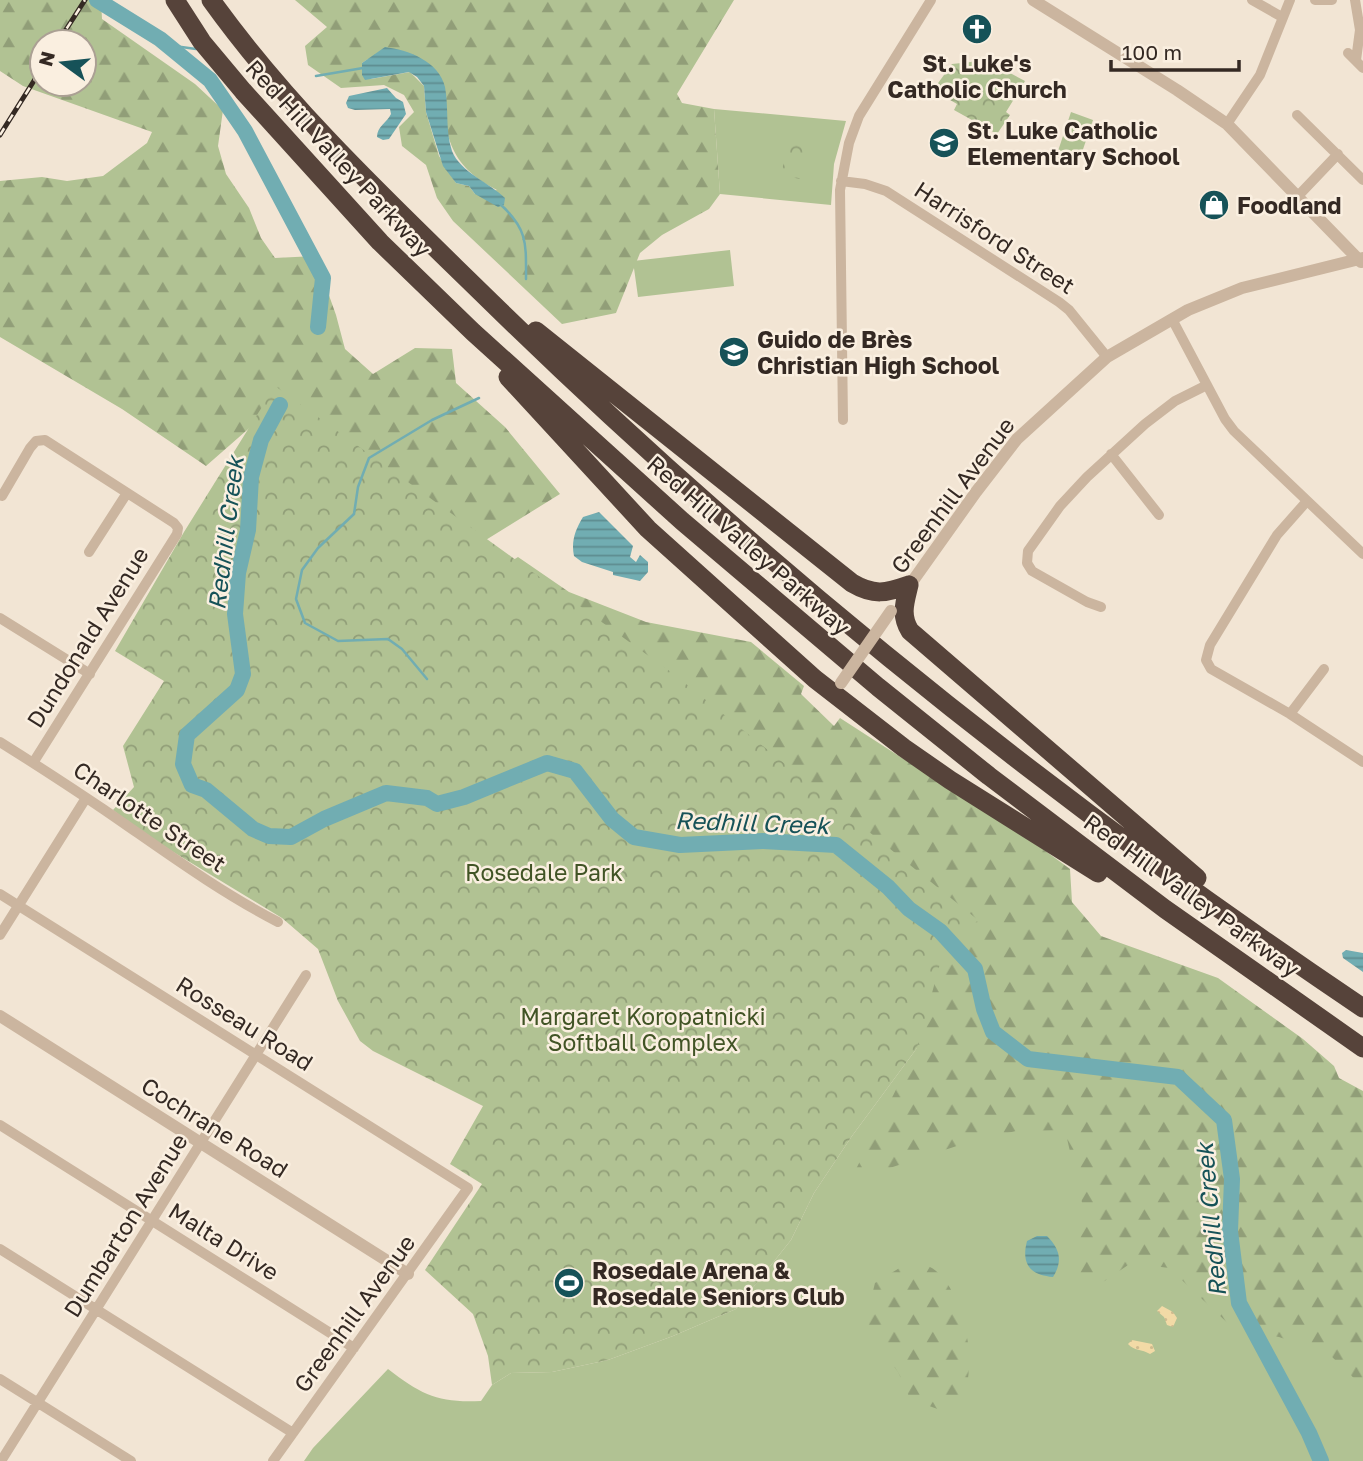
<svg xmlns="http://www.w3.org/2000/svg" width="1363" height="1461" viewBox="0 0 1363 1461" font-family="'Golos Text',sans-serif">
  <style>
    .grass { fill: #b1c293 }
    .forest { fill: url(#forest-firs); fill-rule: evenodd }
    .sand { fill: url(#sand-dots) }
    .park { fill: url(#park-crowns) }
    .water { fill: url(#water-rules) }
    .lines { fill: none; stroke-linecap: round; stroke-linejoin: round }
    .stream { stroke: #71adb2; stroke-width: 2.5 }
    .river { stroke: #71adb2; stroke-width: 16 }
    .minor { stroke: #cbb59f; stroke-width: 10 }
    .tertiary { stroke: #cbb59f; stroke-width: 12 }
    .motorway { stroke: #56433a; stroke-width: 19 }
    .rail-casing { stroke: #342923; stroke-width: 5 }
    .rail { stroke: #faefe0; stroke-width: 2.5; stroke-dasharray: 8; stroke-linecap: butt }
    .tertiary-bridge { stroke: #cbb59f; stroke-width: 12 }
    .labels { text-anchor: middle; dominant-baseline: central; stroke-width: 5; stroke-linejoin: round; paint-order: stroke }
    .poi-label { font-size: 23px; font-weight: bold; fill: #342923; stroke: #faefe0; text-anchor: start }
    .street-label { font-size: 23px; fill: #342923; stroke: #faefe0 }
    .park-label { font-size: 23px; fill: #415425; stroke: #faefe0 }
    .water-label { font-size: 24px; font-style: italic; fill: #165258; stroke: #faefe0 }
  </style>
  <defs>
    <pattern id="forest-firs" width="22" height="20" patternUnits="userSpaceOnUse" patternTransform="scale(1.75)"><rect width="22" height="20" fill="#b1c293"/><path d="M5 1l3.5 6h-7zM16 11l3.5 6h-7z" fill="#919e78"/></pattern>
    <pattern id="sand-dots" width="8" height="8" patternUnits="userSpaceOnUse" patternTransform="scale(1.75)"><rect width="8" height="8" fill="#f2daa6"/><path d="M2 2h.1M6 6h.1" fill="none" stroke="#d0bb8f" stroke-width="1.8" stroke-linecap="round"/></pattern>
    <pattern id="park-crowns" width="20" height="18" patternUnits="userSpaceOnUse" patternTransform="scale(1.75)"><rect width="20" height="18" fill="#b1c293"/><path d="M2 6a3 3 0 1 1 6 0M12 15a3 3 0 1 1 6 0" fill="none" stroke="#919e78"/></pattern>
    <pattern id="water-rules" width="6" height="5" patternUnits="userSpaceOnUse" patternTransform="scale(1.75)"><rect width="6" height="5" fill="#71adb2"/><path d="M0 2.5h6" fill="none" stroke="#5e8d90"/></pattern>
  </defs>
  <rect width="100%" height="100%" fill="#f2e5d4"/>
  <path class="grass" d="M714 109 846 121 834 164 831 205 720 194Z
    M1071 112 1093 120 1078 164 1056 157Z
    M730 250 734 286 638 297 633 261Z
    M917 1048 1073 1134 1363 1322V1461H304L313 1448 388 1369C422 1395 438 1403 481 1401L492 1385 511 1373 552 1372 608 1360 673 1336 736 1309 791 1240 814 1193 852 1136Z"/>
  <path class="forest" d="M0 0H101L102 19 195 84 223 110 218 146 226 174 249 208 261 238 275 258 315 256 336 315 345 349 373 374 415 348 452 349 456 383 505 427 560 494 439 569 254 424 206 466 122 409 0 337V181L42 177 67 181 103 176 147 143 152 132 23 86 0 71ZM42 42H84V84H42Z
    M295 0H734L677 94 682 103 714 109 720 194 709 209 662 235 640 253 616 313 562 324 453 221 437 198 426 165 402 146 399 127 414 112 404 95 384 85 341 88 308 65 305 46 327 27ZM368 59 434 70 439 75C447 129 442 162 497 190L475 194 469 186 456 183 439 156 426 112 424 86 410 72 371 79 362 63Z
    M518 557 569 592 646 622 751 642 804 686 801 694 834 726 840 718 1040 847 1070 869 1072 902 1101 936 1218 978 1303 1039 1334 1066 1339 1078 1363 1091V1387L1329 1354 1279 1337 1234 1329 1169 1268 1131 1263 1090 1291 1074 1270 1083 1207 1065 1130 1016 1131 969 1142 850 1181 917 1048 507 564Z
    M906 1264C912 1264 922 1263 928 1266 956 1278 971 1336 969 1364 969 1377 966 1390 965 1403L943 1411 910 1399 898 1372 868 1332 871 1299 875 1283Z"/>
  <path class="sand" d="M1162 1306 1173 1312 1177 1318 1173 1327 1167 1325 1164 1317 1157 1311Z
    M1132 1340 1152 1344 1155 1351 1150 1354C1142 1349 1134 1351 1128 1344Z"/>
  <path class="park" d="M980 57 1025 81 1006 112 1010 115 997 134 954 110 957 104 933 90 952 64 971 62Z
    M789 139 807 142 800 179 781 175Z
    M275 386 675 675 978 920 941 960 917 1048 852 1136 814 1193 791 1240 736 1309 673 1336 608 1360 552 1372 511 1373 492 1385 488 1356 473 1314 425 1270 482 1184 450 1164 483 1106 373 1051 360 1041 338 1001 318 949 282 918 142 833 113 810 134 787 123 746 164 681 115 651 184 532Z"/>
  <path class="water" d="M385 47C408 50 439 61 445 87 449 108 445 130 452 151 460 172 490 183 505 198L504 205 498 207 475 194 469 186 456 183 443 166 426 112 424 86 417 77 409 72 365 80 362 75V63Z
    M387 88 396 98 403 102 406 114 389 139 383 140 377 137C377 126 387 123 391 114L390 109 355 110 348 108 346 103 349 96Z
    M599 512 633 546 630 557 636 562 640 555 648 562V572L640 581 613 575V572L582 562 574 556C571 542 575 530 583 517Z
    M1346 950 1363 953V972L1343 958 1342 953Z
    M1037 1236H1047C1060 1249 1063 1261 1053 1277 1030 1275 1021 1264 1027 1241Z"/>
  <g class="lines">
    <path class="stream" d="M167 45 196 49
      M316 76 363 68
      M500 204C528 229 526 244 526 279
      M427 679 402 649 388 639 338 641 305 623 296 599 302 570 318 548 354 514 358 487 369 458 432 420 479 398"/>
    <path class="river" d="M97 0 160 39 210 80 245 131 323 278 318 327
      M280 405 261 440 251 477 248 530 238 573 235 614 243 674 237 690 187 735 183 764 192 785 206 790 253 829 269 836 291 837 324 819 386 793 427 798 437 804 464 797 547 763 575 771 612 819 634 837 680 845 763 841 836 845 888 887 909 909 940 931 975 969 984 1009 993 1032 1028 1059 1178 1077 1224 1120 1232 1179 1230 1231 1239 1303 1309 1433 1321 1461"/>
    <path class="minor" d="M1252 0 1282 17
      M1315 0H1332
      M1355 0 1360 30 1356 60
      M1348 53 1363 68
      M1297 115 1363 180
      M1227 124 1260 75 1290 0
      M841 181 865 184 886 191 1059 302 1069 310 1107 357
      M1298 196 1338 154
      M1172 319 1225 419 1234 431 1363 554
      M843 420 840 190 849 143 859 116 931 0
      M1111 454 1159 515
      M2 496 30 448 36 441 45 440 174 523 178 528 177 534 33 763
      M1307 501 1277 535 1210 645 1206 660 1211 669 1290 714 1363 762
      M89 552 127 493
      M1101 607 1087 602 1032 571 1027 563 1028 551 1060 506 1087 477 1145 424 1175 401 1207 385
      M0 618 90 674
      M1290 714 1324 669
      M0 742C35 764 69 786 103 809 160 848 216 890 278 922
      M0 894 468 1188 273 1461
      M0 935 86 798
      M0 1125 354 1348
      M0 1249 293 1433
      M0 1379 131 1461
      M1 1461 306 975"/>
    <path class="tertiary" d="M1033 0 1177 90 1227 124 1361 262
      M907 589 976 492 1017 439 1107 357 1188 310 1242 288 1363 258
      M0 1016 408 1274"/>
    <path class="motorway" d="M175 0 202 42 243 91 380 242 473 332 682 521 878 687 989 776 1165 909 1363 1048
      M211 0C292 113 395 208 494 305 761 566 1053 800 1363 1008
      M536 331 852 583C874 596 886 593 909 585
      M508 377 648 529 815 679 904 748 950 780 1098 873
      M909 585C905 602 900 615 910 631L1197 878"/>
    <g class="rail-casing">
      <path id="rail" d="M58 42 85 0
        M0 135 42 68"/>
    </g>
    <use href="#rail" class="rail"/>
    <path class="tertiary-bridge" d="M841 683 891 611"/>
  </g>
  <defs>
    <g id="church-disc" transform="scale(1.575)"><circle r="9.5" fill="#165258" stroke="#faefe0"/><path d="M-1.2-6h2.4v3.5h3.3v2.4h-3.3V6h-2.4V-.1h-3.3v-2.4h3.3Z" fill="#fff"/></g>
    <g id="school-disc" transform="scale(1.575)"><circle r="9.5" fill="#165258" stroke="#faefe0"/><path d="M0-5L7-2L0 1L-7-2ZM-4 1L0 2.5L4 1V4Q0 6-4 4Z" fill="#fff"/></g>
    <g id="shop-disc" transform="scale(1.575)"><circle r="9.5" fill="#165258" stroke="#faefe0"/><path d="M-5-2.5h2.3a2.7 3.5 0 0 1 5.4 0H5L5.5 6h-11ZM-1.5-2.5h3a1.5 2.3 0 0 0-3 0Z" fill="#fff"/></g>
    <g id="stadium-disc" transform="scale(1.575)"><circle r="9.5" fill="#165258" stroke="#faefe0"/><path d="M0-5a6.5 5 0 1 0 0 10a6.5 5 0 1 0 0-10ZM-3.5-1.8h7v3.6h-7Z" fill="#fff"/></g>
  </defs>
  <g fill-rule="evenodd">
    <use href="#church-disc" x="977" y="29"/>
    <use href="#school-disc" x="944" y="143"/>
    <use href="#shop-disc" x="1214" y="205"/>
    <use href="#school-disc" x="734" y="352"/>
    <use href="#stadium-disc" x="569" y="1283"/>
  </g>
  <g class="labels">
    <g class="poi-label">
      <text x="977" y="63" text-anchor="middle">St. Luke's<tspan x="977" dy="26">Catholic Church</tspan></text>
      <text x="967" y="130">St. Luke Catholic<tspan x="967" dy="26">Elementary School</tspan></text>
      <text x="1237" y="205">Foodland</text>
      <text x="757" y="339">Guido de Brès<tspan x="757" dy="26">Christian High School</tspan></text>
      <text x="592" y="1270">Rosedale Arena &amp;<tspan x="592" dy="26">Rosedale Seniors Club</tspan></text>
    </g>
    <g class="street-label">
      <text transform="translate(339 158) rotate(47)">Red Hill Valley Parkway</text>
      <text transform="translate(995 237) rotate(33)">Harrisford Street</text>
      <text transform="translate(952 495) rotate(-53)">Greenhill Avenue</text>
      <text transform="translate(749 545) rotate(41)">Red Hill Valley Parkway</text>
      <text transform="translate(87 637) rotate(-58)">Dundonald Avenue</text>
      <text transform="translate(150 816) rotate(34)">Charlotte Street</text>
      <text transform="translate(1192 895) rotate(36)">Red Hill Valley Parkway</text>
      <text transform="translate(245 1023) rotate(32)">Rosseau Road</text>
      <text transform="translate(215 1127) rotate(32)">Cochrane Road</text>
      <text transform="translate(125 1225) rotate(-58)">Dumbarton Avenue</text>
      <text transform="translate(224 1241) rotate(32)">Malta Drive</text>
      <text transform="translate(354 1313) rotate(-54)">Greenhill Avenue</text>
    </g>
    <g class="park-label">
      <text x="544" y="872">Rosedale Park</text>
      <text x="643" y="1016">Margaret Koropatnicki<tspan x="643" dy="26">Softball Complex</tspan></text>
    </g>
    <g class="water-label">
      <text transform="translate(225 533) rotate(-83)">Redhill Creek</text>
      <text transform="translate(752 822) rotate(2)">Redhill Creek</text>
      <text transform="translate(1210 1220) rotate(-95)">Redhill Creek</text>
    </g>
  </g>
  <g transform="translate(63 63) rotate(285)"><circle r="33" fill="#faefe0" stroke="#aba094" stroke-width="2"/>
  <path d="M0-5L12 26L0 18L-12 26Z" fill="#165258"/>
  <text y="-10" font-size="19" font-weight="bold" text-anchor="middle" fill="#342923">N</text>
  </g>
  <path d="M1111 60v10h128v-10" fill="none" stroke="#342923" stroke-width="3.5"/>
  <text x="1122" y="60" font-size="21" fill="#342923" stroke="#faefe0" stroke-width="5" paint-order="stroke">100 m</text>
</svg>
